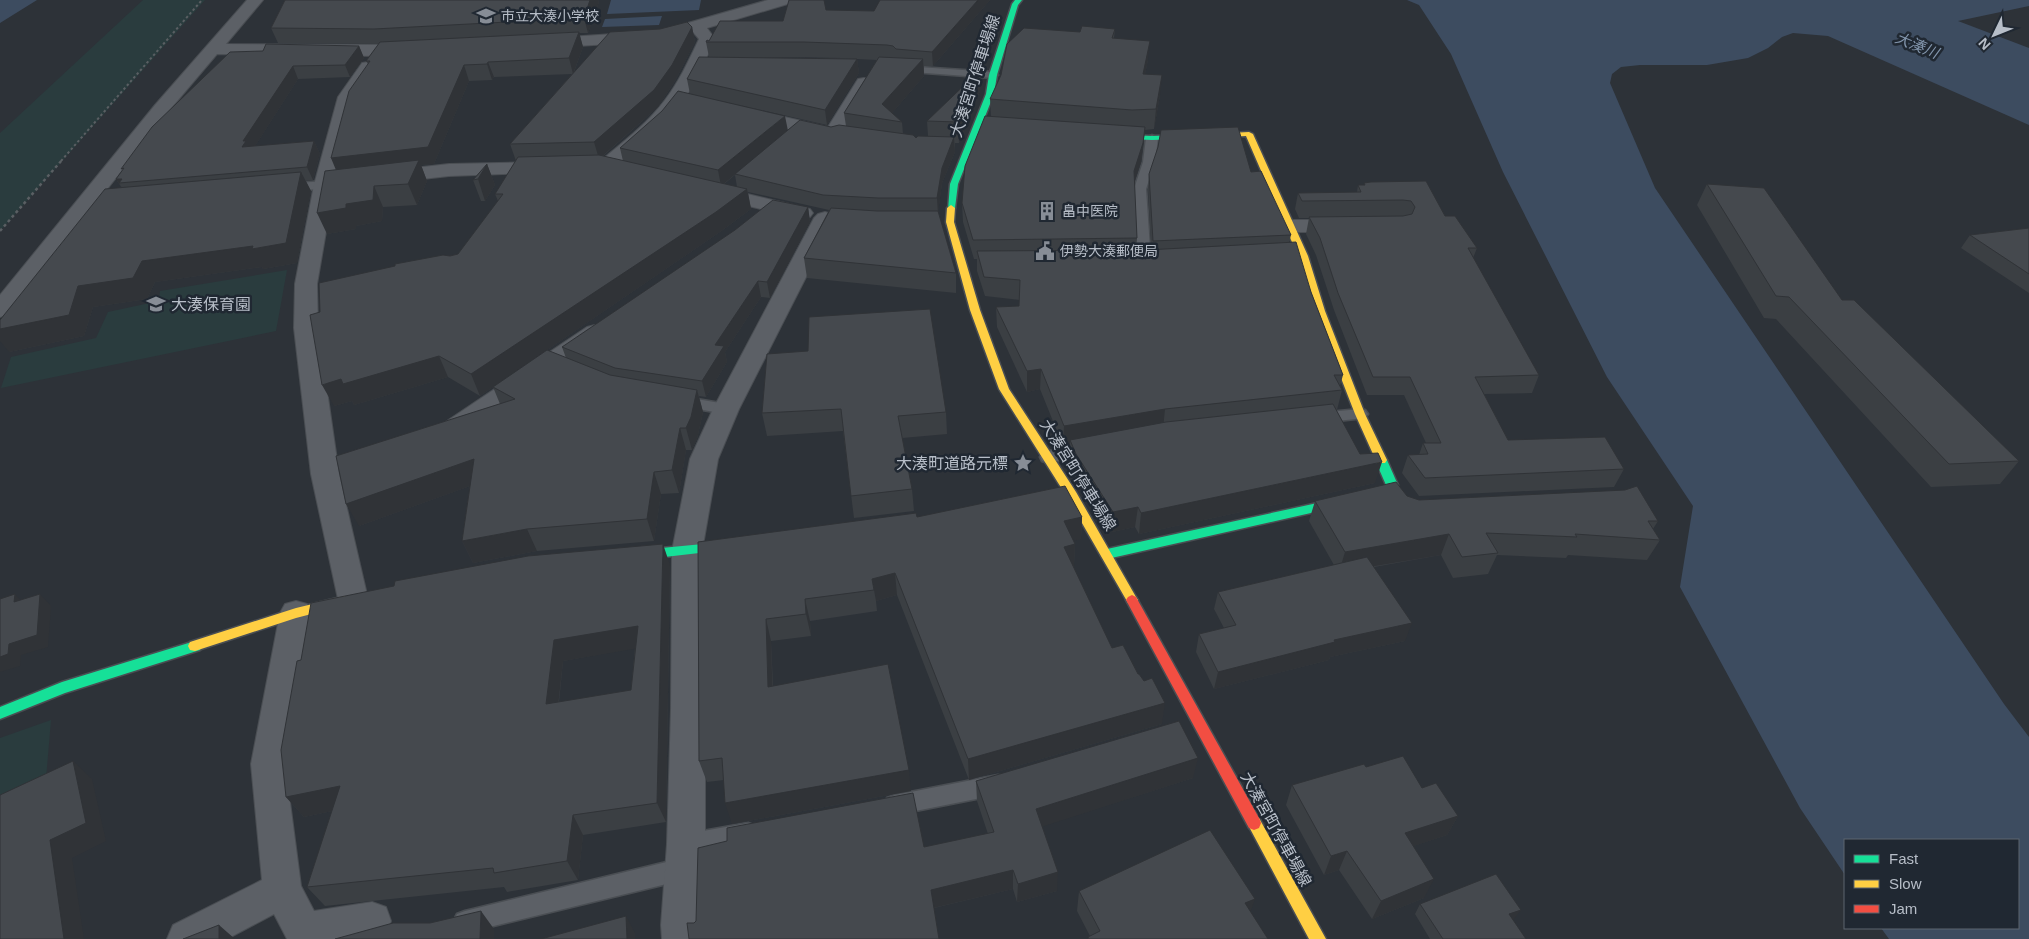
<svg xmlns="http://www.w3.org/2000/svg" width="2029" height="939" viewBox="0 0 2029 939" font-family="Arial,'Noto Sans JP',sans-serif">
  <style>
    .green { fill: #2a3c3e }
    .water { fill: #3d4c60 }
    .lines { fill: none; stroke-linecap: round; stroke-linejoin: round }
    .lane-casing { stroke: #4a4e53; stroke-width: 3 }
    .street-casing { stroke: #4a4e53; stroke-width: 2 }
    .fast-casing { stroke: #4a4e53; stroke-width: 3 }
    .slow-casing { stroke: #4a4e53; stroke-width: 3 }
    .jam-casing { stroke: #4a4e53; stroke-width: 3 }
    .path-far1 { stroke: #5a5f63; stroke-width: 2; stroke-dasharray: 2.5 2.5; stroke-linecap: butt }
    .path { stroke: #5a5f63; stroke-width: 2.5; stroke-dasharray: 3 3; stroke-linecap: butt }
    .lane { fill: #5c6066; fill-rule: evenodd }
    .street { fill: #5c6066; fill-rule: evenodd }
    .fast { fill: #16e098; fill-rule: evenodd }
    .slow { fill: #ffcf43; fill-rule: evenodd }
    .jam { fill: #f24e42; fill-rule: evenodd }
    .wall { fill: #3b3f43; fill-rule: evenodd }
    .shaded-wall { fill: #303337 }
    .building { fill: #45494e; stroke: #303337; fill-rule: evenodd }
    .labels { text-anchor: middle; dominant-baseline: central; stroke-width: 5; stroke-linejoin: round; paint-order: stroke }
    .far-poi-label { font-size: 14px; fill: #b7bec8; stroke: #202832; text-anchor: start }
    .far-water-label { font-size: 15px; font-style: italic; fill: #8295ac; stroke: #202832 }
    .street-label { font-size: 16px; fill: #b7bec8; stroke: #202832 }
    .poi-label { font-size: 16px; fill: #b7bec8; stroke: #202832; text-anchor: start }
  </style>
  <rect width="100%" height="100%" fill="#2d3238"/>
  <path class="green" d="M143 0H205L0 231V133Z
    M287 270 276 331 1 388 11 357 96 338 108 312 159 301 160 291Z
    M51 720 45 791 0 816V738Z"/>
  <path class="water" d="M0 0H37L0 23Z
    M611 0H701L699 10 607 14Z
    M1407 0H2029V6L1958 21 2029 48V125L1828 36 1793 33 1782 37 1768 48 1748 58 1707 65H1640L1621 67 1612 74 1610 83 1655 188 2004 704 2029 737V939H1889L1881 928H2018V840H1845V875L1800 808 1680 587 1693 506 1607 377 1503 172 1451 54 1419 5Z
    M662 16 659 25 602 27 605 19Z"/>
  <g class="lines">
    <g class="lane-casing">
      <path id="lane" d="M903 66 993 72 998 75 993 78 899 71 898 69 899 67Z
        M1152 135 1158 138 1155 162 1146 189 1151 263 1144 267 1137 263 1134 189 1143 162 1146 138Z
        M324 181 330 185 328 188 286 192 280 188 286 184Z
        M679 396 726 404 731 405 734 409 731 413 726 414 674 405 671 401 674 397Z
        M1360 409 1365 410 1368 414 1365 418 1318 423 1313 422 1310 418 1313 414 1318 413Z
        M1090 444 1096 445 1098 449 1096 453 1048 463 1042 461 1040 457 1042 453 1048 451Z
        M998 775 1005 777 1008 784 1005 791 981 798 895 815 887 812 884 805 887 798 895 795Z
        M748 823 756 826 759 833 756 840 748 843 686 854 678 851 675 844 678 837 686 834Z
        M683 858 691 862 694 869 691 876 683 880 465 933 457 930 453 922 457 914 465 911Z"/>
    </g>
    <g class="street-casing">
      <path id="street" d="M247 0H263L226 44 416 45 418 49 416 53 380 56 217 54 167 113 8 315 0 317V295L155 105Z
        M768 0H793L791 3 707 28 715 39C703 66 691 93 672 116 654 137 633 154 612 171L605 173 598 171 595 167 598 163C622 143 647 124 665 100 679 82 689 60 699 39L693 32 661 41 543 48 537 47 535 43 537 39 660 31Z
        M368 62 374 63 377 67 356 97 334 185 317 284 318 328 339 474 368 599 364 607 353 611 342 607 338 599 311 474 294 328 295 284 314 185 338 97 362 63Z
        M864 78 870 79 873 83 840 138 833 140 750 121 743 119 741 115 743 111 750 109 828 127 858 79Z
        M549 162 556 164 559 168 556 172 449 176 387 183 380 181 377 177 380 173 387 171 449 164Z
        M714 186 810 209 813 213 810 217 803 219 707 196 704 192 707 188Z
        M825 212 832 214 836 218 739 409 718 459 702 551 705 709V844L701 925 702 939H662L661 925 667 844 671 709 672 551 690 459 713 409 814 218 818 214Z
        M1291 220H1344L1352 221 1355 226 1352 231 1344 232H1291L1283 231 1280 226 1283 221Z
        M595 325 603 327 607 332 603 337 462 435 453 438 444 435 440 429 444 423 587 327Z
        M296 601 307 604 312 613 285 764 301 886 314 911 372 902 386 907 391 921 386 935 375 939H287L274 914 227 939H167L173 925 262 880 251 764 280 613 285 604Z"/>
    </g>
    <g class="fast-casing">
      <path id="fast" d="M1015 0H1022L1018 5 997 75 994 94 958 184 955 208 951 211 948 210 950 184 986 94 989 75 1012 4Z
        M1104 134 1152 136 1210 134 1214 136 1210 138 1152 140 1107 138 1103 136Z
        M1381 456 1387 460 1398 485 1395 494 1107 559 1103 557 1101 554 1103 551 1107 549 1386 488V485L1375 460Z
        M734 541 738 542 740 545 738 548 734 549 630 561 626 559 624 556 626 553 630 551Z
        M195 641 200 642 202 646 200 650 65 693 0 719V707L62 682Z"/>
    </g>
    <g class="slow-casing">
      <path id="slow" d="M1249 132 1253 134 1308 256 1325 311 1365 414 1387 460 1385 463H1377L1355 414 1315 311 1298 256 1246 136 1210 138 1206 136 1210 134Z
        M951 205 955 208 954 222 980 310 1009 389 1076 492 1136 597 1138 600 1136 603 1132 605 1128 603 1067 497 999 389 970 310 946 222 947 208Z
        M346 596 350 598 352 601 350 604 296 618 195 651 190 650 188 646 190 642 296 608Z
        M1254 816 1259 818 1326 939H1309L1247 823 1249 818Z"/>
    </g>
    <g class="jam-casing">
      <path id="jam" d="M1132 595 1136 597 1259 818 1261 823 1259 828 1254 830 1249 828 1126 600 1128 597Z"/>
    </g>
    <path class="path-far1" d="M61 161 202 0"/>
    <path class="path" d="M0 231 62 160"/>
    <use href="#lane" class="lane"/>
    <use href="#street" class="street"/>
    <use href="#fast" class="fast"/>
    <use href="#slow" class="slow"/>
    <use href="#jam" class="jam"/>
  </g>
  <path class="wall" d="M285 0H598L599 2 588 33H579L583 47 574 72 692 27 695 42 675 81 658 107 603 156 623 161 620 148 787 130 846 126 844 113 877 60 857 59 859 73 827 125 690 94 687 79 709 57 706 42 826 10 874 11 990 0 933 66H924V76L892 113 902 122 903 134 916 138 928 136 927 121 979 71 980 91 959 143H955V152L942 183 938 212 956 273V293L807 278 804 258 829 210 748 192 751 209 720 232 509 376 566 358 562 347 808 207 810 222 770 298 761 297 725 352 727 362 706 397 699 396 703 412 697 439 692 450H686L679 493 661 494 654 541 537 551 473 563 462 541 470 486 359 526 500 404 493 387 480 396 448 377 354 405 352 401 334 406 320 312 450 256 458 254 498 201 495 194 516 161 510 144 572 74 494 77 492 80 469 81 434 164 421 165 427 181 417 205 383 207 382 221 356 226V229L327 234 336 169 368 64 366 61 379 44 278 43 271 28ZM734 57H806L842 58ZM735 175 737 187 724 184Z
    M1115 29 1114 38 1148 60 1145 74 1160 95 1154 129 1145 130 1141 162 1134 183 1137 238 1136 250 1151 249 1148 189 1149 174 1251 172 1291 235 1289 243 1311 292 1343 375 1340 386 1342 390 1337 410H1336L1375 483 1139 534 1135 527 1112 532 1074 475 1069 461 1070 445 1063 446 1040 389 1027 392 997 327 996 307 1019 306 1020 300 985 296 977 271V259H974L963 222 962 203 991 117 990 99 1080 32Z
    M359 46 364 58 350 77 298 79 255 146 314 141 320 154 313 180 306 181 311 191 297 263 263 269 262 267 155 282 147 299 93 307 84 336 9 352 121 187 116 179 122 171 263 51Z
    M487 164 495 185 485 201H481L473 180Z
    M1371 182 1445 216 1477 248 1473 258 1539 375 1532 393 1484 394 1508 440 1624 469 1614 487 1419 496 1402 473 1408 455H1419L1423 443H1426L1404 395H1367L1334 310 1316 255 1306 234 1309 218H1299L1295 209 1298 193 1357 192 1358 185H1364V183Z
    M1707 184 1842 300 2019 461 2000 484 1931 487 1776 319 1764 318 1697 205Z
    M2029 228V293L1961 248 1970 235Z
    M767 354 946 412 947 434 902 438 912 489 914 511 854 518 843 431 767 436 762 413Z
    M1407 496 1419 500 1658 521 1653 529 1660 540 1647 560 1568 555 1566 558 1497 555 1488 574 1453 578 1441 555 1374 567 1405 641 1330 657 1329 660 1214 689 1196 652 1199 634 1224 628 1214 609 1218 592 1334 565 1309 521 1315 501Z
    M917 517H1082L1081 539 1073 540 1075 544 1074 566 1073 567 1112 648 1162 724 969 780 897 595 876 601 877 611 810 621 811 636 771 641 773 686 911 791 732 824 724 780 707 782 699 761 698 542Z
    M670 565 666 822 583 835 578 880 507 892 504 887 325 906 307 887 332 811 304 817 286 797ZM635 648 631 690 559 702 563 661Z
    M1366 767 1422 788 1458 816 1447 835 1413 846 1424 898 1372 919 1339 870 1324 875 1286 805 1292 785Z
    M1193 778 1042 826 1057 891 1017 902 1013 889 934 908 694 923 924 847 988 834 977 801 976 781Z
    M1079 891 1250 912 1268 939H1088V937L1090 936 1077 911Z
    M1420 904 1513 920 1526 939H1430L1415 914Z"/>
  <path class="shaded-wall" d="M590 0H598L599 2 588 33 584 18Z
    M978 0H990L933 66 932 52Z
    M692 27 695 42 675 81 658 107 599 159 594 142Z
    M579 32 583 47 573 74 569 58Z
    M1150 41 1148 60 1141 94 1143 74Z
    M359 46 364 58 350 77 345 65Z
    M857 59 859 73 827 125 825 110Z
    M923 59 924 76 886 120 882 104Z
    M488 62 494 77 492 80 487 64Z
    M464 65 469 81 434 164 421 165 427 181 417 205 408 184 338 175 331 158Z
    M293 66 298 79 252 151 242 147 243 141Z
    M979 71 980 91 959 143 958 122Z
    M1162 75 1160 95 1154 129 1156 109Z
    M785 116 788 131 721 186 718 170Z
    M1145 127 1141 162 1132 189 1134 171Z
    M954 137 955 152 942 183 938 214 937 198 942 168Z
    M314 141 320 154 313 180 307 167Z
    M487 164 495 185 485 201 478 179Z
    M301 172 311 191 297 263 263 269 262 267 155 282 147 299 93 307 84 336 9 352 0 341V329L78 286Z
    M116 179H122L119 183 125 192Z
    M374 186 383 207 382 221 356 226V229L327 234 317 213 346 204Z
    M747 189 751 209 720 232 480 396 471 374Z
    M808 207 810 222 770 298 767 282Z
    M758 281 761 297 725 352 727 362 706 397 702 381 715 345Z
    M439 356 448 377 354 405 352 401 334 406 322 385 341 379Z
    M1041 369 1040 389 1027 392V371Z
    M697 390 703 412 697 439 692 450 686 428Z
    M1165 409 1163 429 1070 440V445L1063 446 1064 426Z
    M680 428 686 450 679 493 672 470Z
    M474 459 484 481 359 526 346 504Z
    M1382 462 1375 483 1139 534 1141 513Z
    M654 472 661 494 654 541 647 519Z
    M1138 507 1135 527 1112 532 1113 512Z
    M1082 517 1081 539 1063 543 1064 521Z
    M527 529 537 551 473 563 462 541Z
    M1449 534 1441 555 1339 572 1345 552Z
    M663 544 670 565 666 822 657 803Z
    M1075 544 1074 566 1063 569 1064 547Z
    M895 573 897 595 876 601 872 579Z
    M15 594 26 606 14 602Z
    M40 594 51 606 48 647 21 655 20 666 0 672V657L9 644Z
    M805 599 810 621 811 636 806 614Z
    M766 619 771 641 773 708 768 687Z
    M1412 623 1405 641 1330 657 1329 660 1214 689 1218 672 1334 640Z
    M638 626 645 647 563 661 556 724 546 704 554 640Z
    M1165 703 1162 724 969 780 968 759Z
    M1198 758 1193 778 1035 829 1036 809Z
    M73 761 92 779 106 841 72 858 84 939H64L50 840Z
    M909 770 911 791 732 824 725 803Z
    M340 786 356 806 304 817 286 797Z
    M573 815 583 835 578 880 567 861Z
    M1458 816 1447 835 1396 852 1405 833Z
    M1347 851 1339 870 1324 875 1331 856Z
    M1013 870V889L933 908 931 890Z
    M1058 872 1057 891 1017 902 1018 884Z
    M1434 879 1424 898 1372 919 1381 901Z
    M1255 899 1248 919 1245 903Z
    M1521 910 1513 920 1502 925 1509 914Z
    M481 911 494 929V939H480Z
    M626 916 635 933V939H627Z
    M219 925 235 939H219Z"/>
  <path class="building" d="M285 0H590L584 18 374 29 271 28Z
    M789 0H824L826 10 874 11 880 0H978L932 52 896 49 893 46 887 45 804 42H706L707 40 709 41 720 21H783Z
    M687 22 692 27 672 65 654 90 594 142 510 144 610 32 660 29Z
    M1082 26 1115 29 1112 38 1150 41 1143 74 1162 75 1156 109 1132 110 990 99 1001 75 1007 44 1024 28 1080 32Z
    M579 32 569 58 488 62 487 64 464 65 428 147 331 158 349 91 370 61H366L380 42Z
    M266 44 359 46 345 65 293 66 243 141H246L242 147 314 141 307 167 119 183 122 179H116L124 168 121 169 152 127 230 52 263 51Z
    M699 57 857 59 825 110 687 79Z
    M879 57 923 59 882 104 902 122 844 113Z
    M979 71 958 122 927 121Z
    M678 91 785 116 718 170 620 148 662 111Z
    M985 116 1145 127 1143 143 1134 171 1137 238 973 240 962 203 965 166Z
    M800 120 831 127 839 125 913 135 916 138 918 136 954 137 942 168 937 198H878L823 195 735 174Z
    M1238 127 1251 172 1261 171 1291 235 1153 241 1149 174 1158 147 1161 130Z
    M599 155 747 189 716 212 471 374 439 356 343 384 341 379 322 385 310 315 320 312 319 283 395 266V264L443 255 450 256 458 254 503 194H495L518 157Z
    M419 160 408 184 374 186 373 200 346 204V208L317 213 325 171Z
    M487 164 478 179 473 180Z
    M301 172 286 243 252 249 253 246 142 261 133 278 78 286 69 315 0 329V320L105 189Z
    M1426 181 1445 216H1455L1477 248H1468L1539 375 1475 377 1508 440 1605 437 1624 469 1425 478 1408 455 1428 454 1423 443H1441L1410 377H1373L1338 293 1320 238 1309 217 1403 216 1412 214 1415 207 1411 201 1403 200 1302 201 1298 193 1361 192 1358 185H1365L1364 183 1371 182Z
    M1707 184 1764 188 1842 300H1854L2019 461 1949 464 1789 297 1776 296Z
    M773 200 808 207 767 282 758 281 715 345 724 346 702 381 615 368 562 347 735 230Z
    M831 208 877 211H938L956 273 804 258Z
    M2029 228V274L1970 235Z
    M1296 242 1311 292 1343 375H1334L1342 390 1165 409 1064 426 1041 369 1027 371 996 307 1019 306 1020 280 984 277 977 251 1146 250Z
    M930 309 946 412 898 416 912 489 851 496 841 409 762 413 767 354 808 351 809 317Z
    M547 350 610 375 697 390 691 417 686 428H680L672 470 654 472 647 519 527 529 462 541 474 459 346 504 336 456 515 399 493 387Z
    M1333 404 1360 454 1378 453 1382 462 1141 513 1138 507 1113 512 1076 454 1070 440 1166 422Z
    M1396 482 1407 496 1419 500 1625 490 1637 486 1658 521H1648L1660 540 1575 534 1577 537 1486 533 1498 553 1462 557 1449 534 1345 552 1315 501Z
    M1065 486 1082 517 1064 521 1075 544 1064 547 1112 648 1123 645 1138 674H1139L1144 681 1152 678 1165 703 968 759 895 573 872 579 874 590 805 599 806 614 766 619 768 687 888 664 909 770 725 803 722 758 699 761 698 542 916 513 917 517Z
    M663 544 657 803 573 815 567 861 494 873 493 868 307 887 340 786 286 797 281 750 297 661 301 660 311 603 394 586 395 581 528 556ZM638 626 631 690 546 704 554 640Z
    M1367 557 1412 623 1334 640 1335 642 1218 672 1199 634 1236 625 1218 592Z
    M15 594 14 602 40 594 37 635 9 644 8 654 0 657V599Z
    M1179 721 1198 758 1036 809 1058 872 1018 884 1013 870 931 890 939 939H689L687 923H694L696 921 698 848 727 841V828L913 793 924 847 994 832 976 781Z
    M1403 756 1422 788 1436 783 1458 816 1405 833 1434 879 1381 901 1347 851 1331 856 1292 785 1364 764 1366 767Z
    M73 761 86 823 50 840 64 939H0V795Z
    M1210 830 1255 899 1245 903 1268 939H1089L1088 937 1100 931 1079 891Z
    M1496 874 1521 910 1509 914 1526 939H1443L1420 904Z
    M481 911 480 939H335L393 923H430Z
    M626 916 627 939H541Z
    M219 925V939H183Z"/>
  <defs>
    <g id="school-bare" transform="scale(1.5)"><path d="M0-5L7-2L0 1L-7-2ZM-4 1L0 2.5L4 1V4Q0 6-4 4Z" fill="#878d96" stroke="#202832" stroke-width="2.5" paint-order="stroke"/></g>
    <g id="building-bare" transform="scale(1.5)"><path d="M-4-6H4V6H1V3H-1V6H-4ZM-2.5-4.3h1.7v1.8h-1.7ZM.8-4.3h1.7v1.8H.8ZM-2.5-1h1.7V.8h-1.7ZM.8-1h1.7V.8H.8Z" fill="#878d96" stroke="#202832" stroke-width="2.5" paint-order="stroke"/></g>
    <g id="civic-bare" transform="scale(1.5)"><path d="M-.6-6.5H3V-4.5H.6V-3L4-1V1h2V6H-6V1h2V-1L-.6-3ZM-1.2 2.5V6h2.4V2.5Z" fill="#878d96" stroke="#202832" stroke-width="2.5" paint-order="stroke"/></g>
    <g id="sight-bare" transform="scale(1.5)"><path d="M0-6L1.8-2.2L6-1.7L2.9 1.2L3.7 5.4L0 3.3L-3.7 5.4L-2.9 1.2L-6-1.7L-1.8-2.2Z" fill="#878d96" stroke="#202832" stroke-width="2.5" paint-order="stroke"/></g>
  </defs>
  <g fill-rule="evenodd">
    <use href="#school-bare" x="486" y="16"/>
    <use href="#building-bare" x="1047" y="211"/>
    <use href="#civic-bare" x="1045" y="251"/>
    <use href="#school-bare" x="156" y="304"/>
    <use href="#sight-bare" x="1023" y="463"/>
  </g>
  <g class="labels">
    <g class="far-poi-label">
      <text x="501" y="16">市立大湊小学校</text>
      <text x="1062" y="211">畠中医院</text>
      <text x="1060" y="251">伊勢大湊郵便局</text>
    </g>
    <g class="far-water-label">
      <text transform="translate(1917 45) rotate(22)">大湊川</text>
    </g>
    <g class="street-label">
      <text transform="translate(975 76) rotate(-72)">大湊宮町停車場線</text>
      <text transform="translate(1078 475) rotate(58)">大湊宮町停車場線</text>
      <text transform="translate(1276 829) rotate(61)">大湊宮町停車場線</text>
    </g>
    <g class="poi-label">
      <text x="171" y="304">大湊保育園</text>
      <text x="1008" y="463" text-anchor="end">大湊町道路元標</text>
    </g>
  </g>
  <rect x="1844" y="839" width="175" height="90" fill="#202832" stroke="#5c646e"/>
  <rect x="1854" y="855" width="25" height="8" fill="#16e098" stroke="#5c646e"/>
  <text x="1889" y="864" font-size="15" fill="#b7bec8">Fast</text>
  <rect x="1854" y="880" width="25" height="8" fill="#ffcf43" stroke="#5c646e"/>
  <text x="1889" y="889" font-size="15" fill="#b7bec8">Slow</text>
  <rect x="1854" y="905" width="25" height="8" fill="#f24e42" stroke="#5c646e"/>
  <text x="1889" y="914" font-size="15" fill="#b7bec8">Jam</text>
  <g transform="translate(1994 35) rotate(227)" stroke="#202832" stroke-width="4" paint-order="stroke">
  <path d="M0-4L9 19L0 12L-9 19Z" fill="#b7bec8"/>
  <text y="-8" font-size="14" font-weight="bold" text-anchor="middle" fill="#b7bec8">N</text>
  </g>
</svg>
